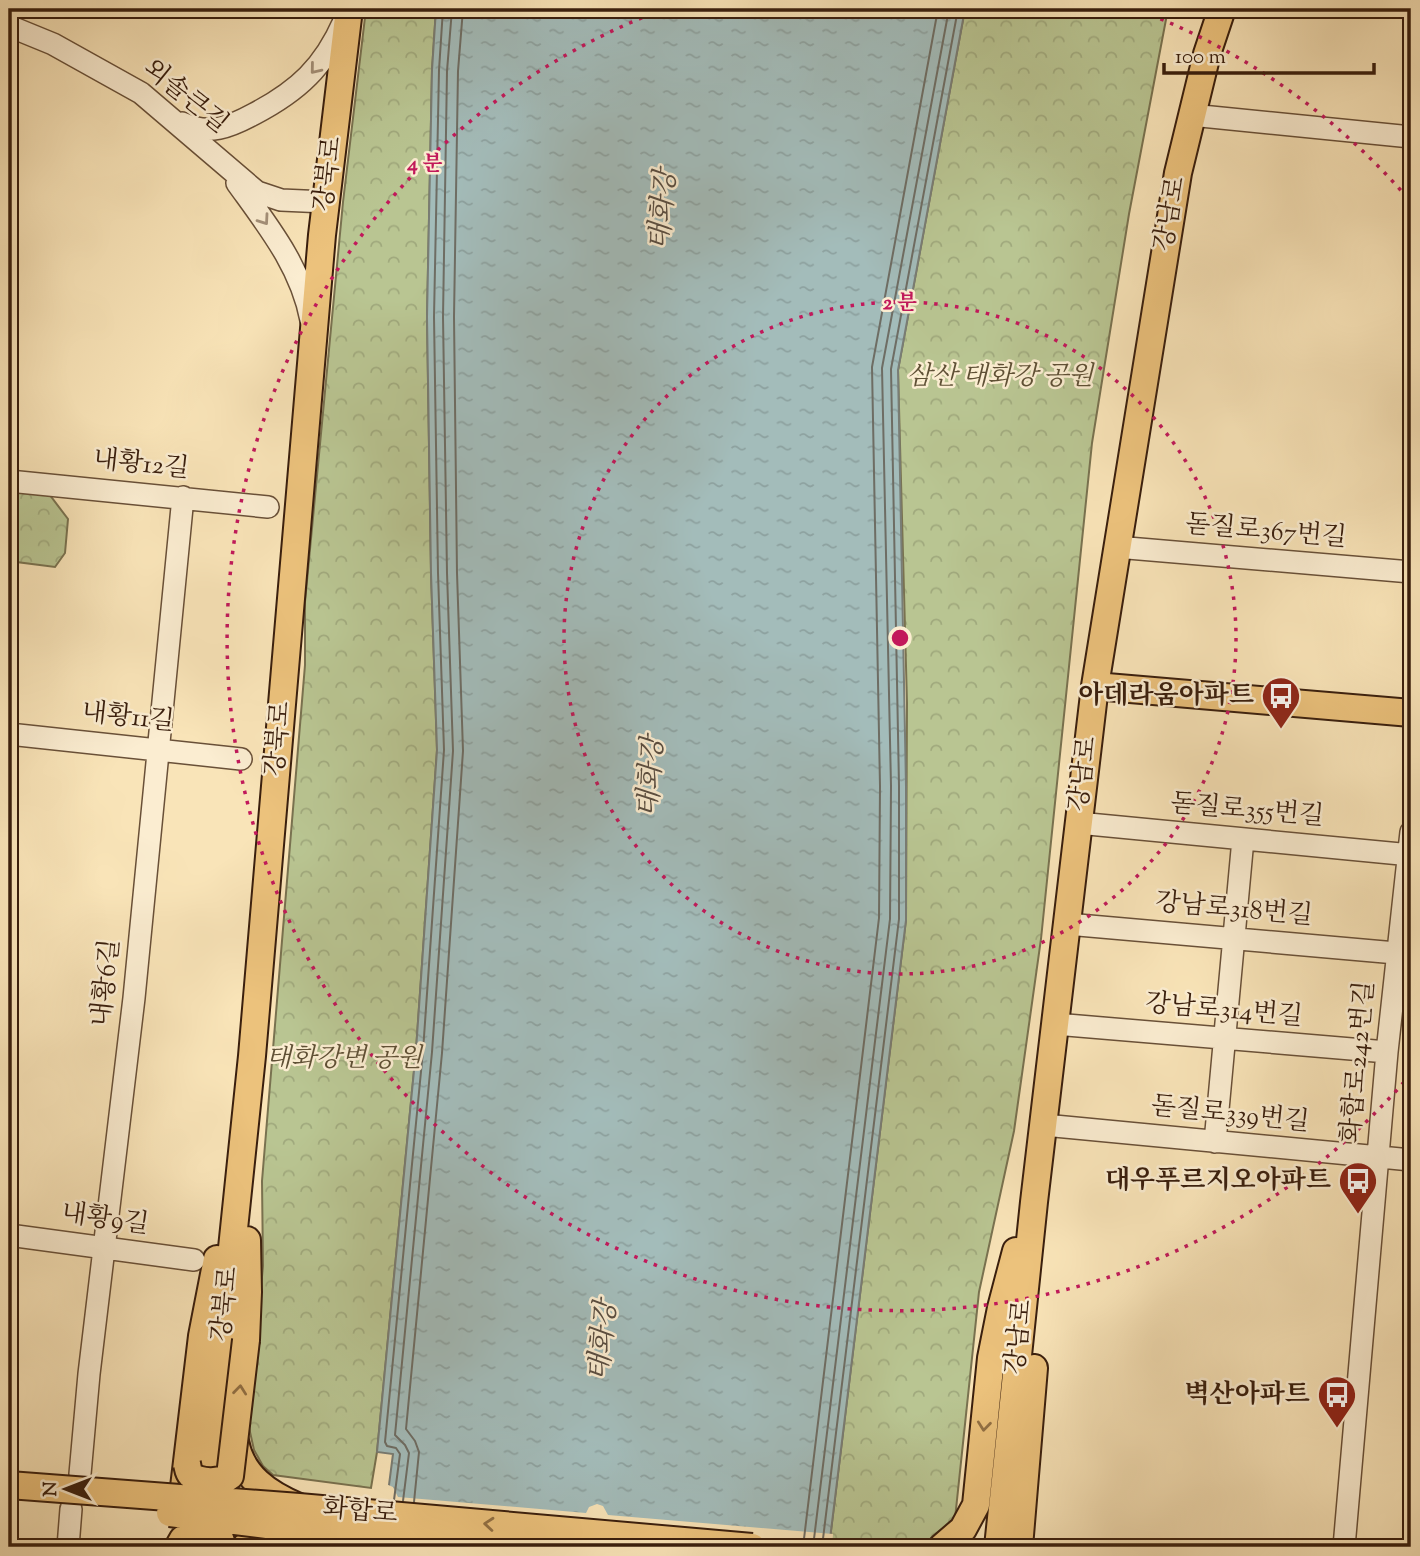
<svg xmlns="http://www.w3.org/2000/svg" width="1420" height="1556" viewBox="0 0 1420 1556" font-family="'Sorts Mill Goudy','Noto Serif KR',serif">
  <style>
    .forest { fill: url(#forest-crowns); stroke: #797250; stroke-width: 2 }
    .water { fill: url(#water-ripples); stroke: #797d75; stroke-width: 2 }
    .pier { fill: #f9e4b8 }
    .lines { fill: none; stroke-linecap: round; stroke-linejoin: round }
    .shore { stroke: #6e6d64; stroke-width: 2 }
    .minor-casing { stroke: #695038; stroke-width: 24 }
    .major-casing { stroke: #391e0d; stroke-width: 30 }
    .minor { stroke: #fbedd1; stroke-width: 21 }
    .major { stroke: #ecc27c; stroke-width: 26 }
    .major-bridge-casing { stroke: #391e0d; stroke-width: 30; stroke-linecap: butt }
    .major-bridge { stroke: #ecc27c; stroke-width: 26 }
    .oneway { stroke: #a49079 }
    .oneway2 { stroke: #927044 }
    .ring { fill: none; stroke: #c2185b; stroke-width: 3.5; stroke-dasharray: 3.5 7 }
    .labels { text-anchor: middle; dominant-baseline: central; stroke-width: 5; stroke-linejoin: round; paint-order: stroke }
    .street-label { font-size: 26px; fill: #391e0d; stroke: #fbedd1 }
    .park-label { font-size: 26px; font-style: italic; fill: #5f5035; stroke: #fbedd1 }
    .poi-label { font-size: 26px; font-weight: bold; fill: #391e0d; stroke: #fbedd1; text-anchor: end }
    .water-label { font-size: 28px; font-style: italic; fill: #594d41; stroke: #fbedd1 }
    .centre { fill: #c2185b; stroke: #fbedd1; stroke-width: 3.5 }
    .ring-label { font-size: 21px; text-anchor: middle; font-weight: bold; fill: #c2185b; stroke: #fbedd1; stroke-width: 5; stroke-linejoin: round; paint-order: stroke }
  </style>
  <defs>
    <pattern id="forest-crowns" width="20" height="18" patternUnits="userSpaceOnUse" patternTransform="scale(1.75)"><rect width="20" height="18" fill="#b9c592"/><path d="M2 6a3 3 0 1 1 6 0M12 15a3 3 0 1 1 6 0" fill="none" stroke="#a0a97d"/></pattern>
    <pattern id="water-ripples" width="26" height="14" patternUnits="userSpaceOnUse" patternTransform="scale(1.75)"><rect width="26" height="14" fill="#a3bcba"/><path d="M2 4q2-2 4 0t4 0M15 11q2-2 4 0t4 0" fill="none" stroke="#8da19f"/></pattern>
  </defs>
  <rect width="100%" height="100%" fill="#f9e4b8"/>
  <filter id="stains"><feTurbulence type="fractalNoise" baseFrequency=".00286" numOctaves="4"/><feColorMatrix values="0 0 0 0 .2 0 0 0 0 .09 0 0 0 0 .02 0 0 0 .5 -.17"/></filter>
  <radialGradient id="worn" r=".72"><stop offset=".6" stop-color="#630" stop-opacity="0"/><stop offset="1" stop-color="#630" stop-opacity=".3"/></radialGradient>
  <path class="forest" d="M366 9H436L432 70 427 317 431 573 437 750 416 1050 377 1452 371 1488 273 1475 263 1466 254 1450 248 1423 263 1266 262 1181 305 665V602L343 202Z
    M965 9H1168L1129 214 1092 443 1041 939 1014 1131 979 1292 952 1547H829L906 920 907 703 898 370Z
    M9 489 49 494 68 519 65 553 55 567 9 561Z"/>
  <path class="water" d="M436 9H965L898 370 906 786V920L829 1547H381L393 1454 377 1452 416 1050 437 750 431 573 427 317 432 70Z"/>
  <path class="pier" d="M386 1484 393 1487 398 1497 586 1513 589 1507 597 1504 603 1506 608 1515 833 1534 832 1547H378L384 1495H386L385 1494Z"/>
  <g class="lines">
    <path class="shore" d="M394 1500 400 1454 396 1448 387 1446 385 1442 423 1051 444 750 438 573 434 317 439 70 443 9
      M403 1501 409 1453 405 1445 395 1435 432 1052 453 751 447 573 443 317 447 71 452 9
      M414 1502 419 1452 415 1441 406 1429 442 1053 463 751 457 573 454 317 458 71 463 9
      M803 1547 879 918 880 786 872 367 938 9
      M813 1547 890 919 891 786 882 368 949 9
      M822 1547 899 919V786L891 369 958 9"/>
    <g class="minor-casing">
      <path id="minor" d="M9 26 53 44 141 93 257 192 281 200 326 202
        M1191 115 1411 137
        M182 123C209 136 230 127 254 114 298 91 324 67 344 21
        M237 183C268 226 301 267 311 320
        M9 481 268 507
        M1116 547 1411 572
        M9 734 241 759
        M1078 823 1411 855
        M1067 924 1396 953
        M1055 1024 1387 1052
        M1044 1125 1411 1160
        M1215 1142 1243 839
        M9 1235 194 1260
        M80 1474 89 1374 134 998 183 497
        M68 1547 71 1509
        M1344 1547 1387 1052 1411 832"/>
    </g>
    <g class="major-casing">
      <path id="major" d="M1095 686 1411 713
        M246 1340 248 1292 247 1240
        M235 1441C241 1476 268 1494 299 1507
        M209 1469 252 1056 322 235 349 9
        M184 1487 202 1336 217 1259
        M245 1547 270 1535 295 1529
        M942 1547 963 1529 976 1505 991 1358 1001 1308 1016 1251
        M998 1547 1034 1202 1095 686 1178 173 1207 54 1222 9
        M1019 1547 1034 1368"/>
    </g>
    <use href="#minor" class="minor"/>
    <use href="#major" class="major"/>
    <g class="major-bridge-casing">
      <path id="major-bridge" d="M187 1464C188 1468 188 1472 191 1475 198 1483 222 1483 230 1476L246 1340
        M9 1485 299 1507 752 1547
        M201 1510 217 1530 223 1547
        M170 1513 298 1529 501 1547
        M179 1546 183 1539 187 1538 216 1541 222 1547"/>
    </g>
    <use href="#major-bridge" class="major-bridge"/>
  </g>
  <defs><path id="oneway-chevron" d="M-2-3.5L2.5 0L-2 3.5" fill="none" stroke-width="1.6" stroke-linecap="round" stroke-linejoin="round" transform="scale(1.75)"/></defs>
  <g class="oneway">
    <use href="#oneway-chevron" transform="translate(315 69) rotate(129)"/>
    <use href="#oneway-chevron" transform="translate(264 220) rotate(55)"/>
  </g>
  <g class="oneway2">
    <use href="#oneway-chevron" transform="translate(240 1390) rotate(-84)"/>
    <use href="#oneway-chevron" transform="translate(984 1426) rotate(96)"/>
    <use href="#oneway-chevron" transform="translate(489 1524) rotate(-175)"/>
  </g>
  <g class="ring">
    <circle cx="900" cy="638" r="336"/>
    <path d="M1411 1074A672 672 0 1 1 659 11M1141 11A672 672 0 0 1 1411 202"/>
  </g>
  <defs>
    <g id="bus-pin" transform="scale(2.0125)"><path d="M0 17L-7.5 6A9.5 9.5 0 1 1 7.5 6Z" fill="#8f2418" stroke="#fbedd1"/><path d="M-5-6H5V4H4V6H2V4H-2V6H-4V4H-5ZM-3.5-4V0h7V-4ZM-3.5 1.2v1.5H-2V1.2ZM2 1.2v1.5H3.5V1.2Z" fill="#fff"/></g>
  </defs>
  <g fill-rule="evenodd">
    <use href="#bus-pin" x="1281" y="696"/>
    <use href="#bus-pin" x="1358" y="1181"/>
    <use href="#bus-pin" x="1337" y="1395"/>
  </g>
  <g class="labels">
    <g class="street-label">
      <text transform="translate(185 97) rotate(39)">외솔큰길</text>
      <text transform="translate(329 174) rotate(-83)">강북로</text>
      <text transform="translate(1171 214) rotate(-80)">강남로</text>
      <text transform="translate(141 465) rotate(6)">내황12길</text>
      <text transform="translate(1266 532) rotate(5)">돋질로367번길</text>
      <text transform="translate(128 718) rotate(6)">내황11길</text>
      <text transform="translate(279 739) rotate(-85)">강북로</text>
      <text transform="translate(1084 774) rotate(-83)">강남로</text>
      <text transform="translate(1247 811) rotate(5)">돋질로355번길</text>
      <text transform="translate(1234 910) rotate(5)">강남로318번길</text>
      <text transform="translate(107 983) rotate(-84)">내황6길</text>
      <text transform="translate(1224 1011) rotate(5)">강남로314번길</text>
      <text transform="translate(1359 1062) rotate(-85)">화합로242번길</text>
      <text transform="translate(1230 1115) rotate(6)">돋질로339번길</text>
      <text transform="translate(105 1220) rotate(8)">내황9길</text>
      <text transform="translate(226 1304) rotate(-84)">강북로</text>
      <text transform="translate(1020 1337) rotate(-84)">강남로</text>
      <text transform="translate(360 1512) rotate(5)">화합로</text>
    </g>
    <g class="park-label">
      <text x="1000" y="377">삼산 태화강 공원</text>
      <text x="344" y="1059">태화강변 공원</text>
    </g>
    <g class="poi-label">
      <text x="1254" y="696">아데라움아파트</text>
      <text x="1331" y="1181">대우푸르지오아파트</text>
      <text x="1310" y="1395">벽산아파트</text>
    </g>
    <g class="water-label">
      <text transform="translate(664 210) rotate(-85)">태화강</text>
      <text transform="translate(652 777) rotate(-86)">태화강</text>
      <text transform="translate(604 1341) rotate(-84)">태화강</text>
    </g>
  </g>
  <circle cx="900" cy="638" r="10" class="centre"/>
  <g class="ring-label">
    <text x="425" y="170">4 분</text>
    <text x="900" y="309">2 분</text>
  </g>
  <rect width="1420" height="1556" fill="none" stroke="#f9e4b8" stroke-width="35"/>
  <rect x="10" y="10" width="1399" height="1535" fill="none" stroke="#391e0d" stroke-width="3.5"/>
  <rect x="18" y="18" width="1385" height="1521" fill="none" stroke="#391e0d" stroke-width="2"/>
  <g transform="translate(66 1489) rotate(270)" stroke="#fbedd1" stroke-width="5" paint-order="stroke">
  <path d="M0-5L12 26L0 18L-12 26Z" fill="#391e0d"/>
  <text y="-10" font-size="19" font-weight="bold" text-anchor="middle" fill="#391e0d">N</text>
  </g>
  <path d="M1164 63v10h210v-10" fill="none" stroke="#391e0d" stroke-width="3.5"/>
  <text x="1175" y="63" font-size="21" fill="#391e0d" stroke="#fbedd1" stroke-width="5" paint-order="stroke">100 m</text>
  <rect width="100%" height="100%" filter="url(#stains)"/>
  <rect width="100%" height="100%" fill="url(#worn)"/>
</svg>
